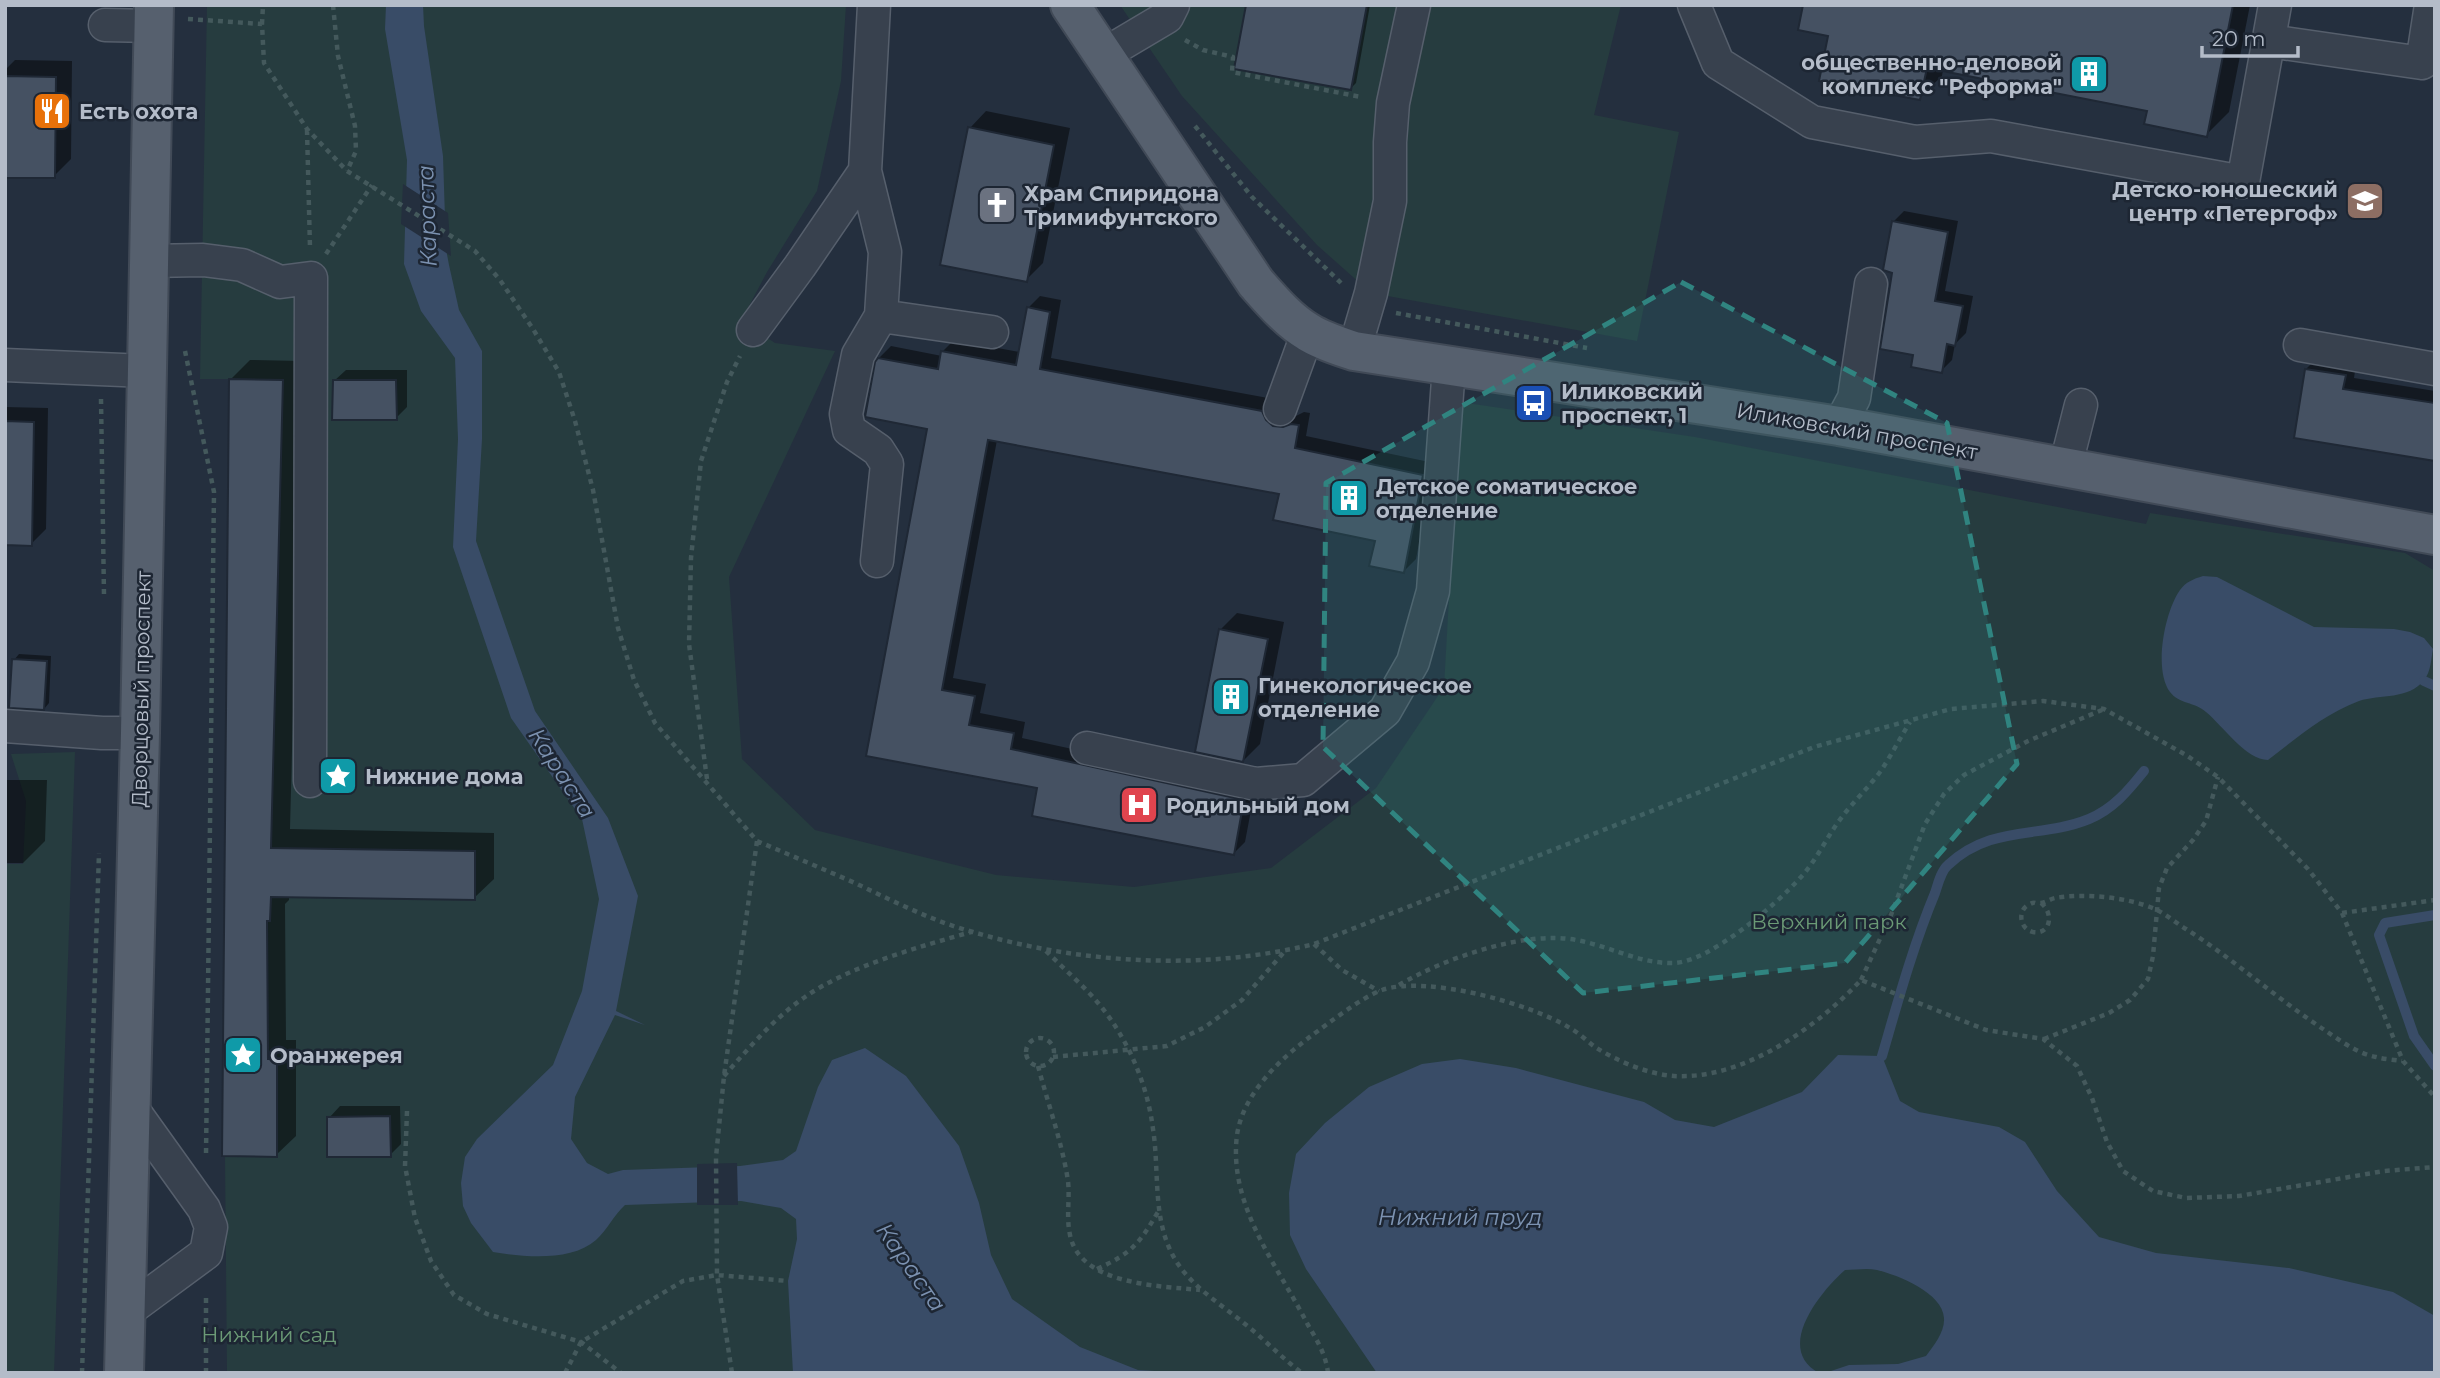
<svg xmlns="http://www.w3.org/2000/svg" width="2440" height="1378" viewBox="0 0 2440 1378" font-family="Montserrat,sans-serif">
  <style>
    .green { fill: #263c3f }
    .water { fill: #394c67 }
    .pier { fill: #242f3e }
    .shadow { fill: #0007 }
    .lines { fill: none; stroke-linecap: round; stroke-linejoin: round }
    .stream { stroke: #394c67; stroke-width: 10 }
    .building { fill: #455162; stroke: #1f2835; stroke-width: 2 }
    .minor-casing { stroke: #565f6c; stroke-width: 35 }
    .major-casing { stroke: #414a57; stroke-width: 42 }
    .path { stroke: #44595c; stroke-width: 4.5; stroke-dasharray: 5 5; stroke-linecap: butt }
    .minor { stroke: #38414e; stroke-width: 32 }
    .major { stroke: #56606e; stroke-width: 38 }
    .marked { fill: #308480; fill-opacity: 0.2; stroke: #308480; stroke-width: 5; stroke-dasharray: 14 9; stroke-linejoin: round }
    .labels { text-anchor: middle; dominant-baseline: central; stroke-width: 5; stroke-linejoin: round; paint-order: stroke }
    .poi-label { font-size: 21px; font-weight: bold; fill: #b4bcc9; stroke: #1d2633; text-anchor: start }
    .street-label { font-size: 21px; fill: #b4bcc9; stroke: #1d2633 }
    .park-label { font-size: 21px; fill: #6b9a76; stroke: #1d2633 }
    .water-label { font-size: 23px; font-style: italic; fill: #7c92b1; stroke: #1d2633 }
  </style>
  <rect width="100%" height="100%" fill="#242f3e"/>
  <path class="green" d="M207 5H846L841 81 817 191 767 272 741 321 775 343 835 351 729 577 742 759 815 830 996 875 1134 887 1271 868 1376 788 1444 687 1460 402 1695 437 2146 524 2150 513 2405 553 2435 571V1373H227L225 1157 222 1156 229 379H200Z
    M1120 5H1621L1594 115 1679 132 1637 341 1371 293 1317 245 1182 96Z
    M75 752 54 1373H5V864H23L26 801 11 754Z"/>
  <path class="water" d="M386 5H423L424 26 443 156 446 249 449 265 459 310 482 351V439L476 541 535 711 608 818 638 896 616 1011 645 1025 615 1015 575 1097 571 1139 587 1163 608 1174 623 1170 740 1166 783 1160 796 1151 818 1087 832 1060 865 1048 906 1076 959 1146 979 1203 991 1255 1012 1299 1080 1347 1138 1370 1189 1373H793L788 1281 797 1239 796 1219 781 1208 741 1201 625 1205C614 1215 607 1230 596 1240 571 1262 524 1257 493 1252L471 1223 463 1206 461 1183 465 1157 477 1139 553 1065 582 991 599 899 582 819 511 718 453 547 458 439 455 358 421 311 404 264 407 160 385 29Z
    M2203 576 2217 577 2314 627 2394 629 2410 632 2424 638 2433 649C2431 659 2431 672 2424 680 2409 700 2380 694 2359 701 2324 714 2297 738 2268 760 2246 760 2223 726 2206 712 2195 702 2179 704 2170 692 2153 669 2165 611 2180 590 2186 582 2193 579 2203 576Z
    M1838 1055 1882 1056 1900 1101 1919 1112 1999 1127 2025 1142 2057 1191 2099 1237 2156 1253 2289 1268 2393 1292 2435 1316V1373H1825L1849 1365 1898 1364 1926 1356C1934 1345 1945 1332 1944 1318 1943 1293 1898 1275 1877 1270 1867 1268 1855 1270 1845 1270 1820 1292 1774 1349 1819 1373H1377L1306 1269 1290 1235 1289 1193 1296 1154 1325 1123 1369 1087 1422 1064 1460 1059 1516 1068 1644 1102 1675 1120 1714 1127 1802 1092Z"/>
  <path class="pier" d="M403 184 448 213 451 256 401 224Z
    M737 1163 738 1205H697V1164Z"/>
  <path class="shadow" d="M1248 5H1370L1356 83 1351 88Z
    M1805 5H2250L2229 112 2206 135 2149 110 1943 69 1942 76 1919 98 1830 35Z
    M15 60 72 61 71 159 54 176H5V70Z
    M986 111 1070 128 1043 263 1026 280 970 128Z
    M1904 211 1958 221 1945 291 1973 296 1966 333 1955 344 1952 360 1941 371 1915 354 1894 272 1893 222Z
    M1040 296 1061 300 1051 358 1274 399 1285 415 1296 416 1304 412 1310 413 1306 436 1434 463 1416 559 1404 571 1377 540 1281 492 997 440 953 678 986 684 980 713 1025 722 1022 738 1255 789 1245 842 1233 854 1039 787 868 755 929 427 879 358 891 346 942 356V352L954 340 1020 352 1028 308Z
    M2317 358 2356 364 2354 378 2435 391V459L2306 369Z
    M250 360 302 361 290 829 494 833V879L474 898 289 895V900L285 904 286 1040H296V1136L276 1155H224L231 379Z
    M346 370H407V407L396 418 334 381Z
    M5 407 48 408 46 529 31 544 5 543Z
    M1237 613 1284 622 1260 744 1243 761 1220 630Z
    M19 654 51 656 49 703 44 709 14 660Z
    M5 780H47L45 841 23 863H5Z
    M340 1106H400L401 1144 390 1155 329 1118Z"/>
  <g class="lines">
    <path class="stream" d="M2424 681 2435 686
      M2435 915 2385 923 2379 935 2414 1036 2435 1066
      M1882 1056C1898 1001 1913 946 1935 893 1938 884 1941 871 1948 865 1992 824 2040 839 2089 819 2113 809 2128 791 2144 771"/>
  </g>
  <path class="building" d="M1246 5H1367L1351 90 1234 69Z
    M1803 5H2233L2207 137 2144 124 2147 111 1927 68 1920 100 1819 81 1828 36 1798 30Z
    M5 76 56 77 55 178H5Z
    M968 127 1054 145 1027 282 940 265Z
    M1892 221 1948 232 1935 301 1963 306 1955 346 1947 344 1942 373 1911 367 1913 355 1880 349 1892 273 1883 270Z
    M1027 307 1050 312 1040 369 1262 411 1266 420 1273 426 1283 427 1291 424 1299 425 1295 448 1423 475 1404 573 1369 566 1375 541 1273 520 1279 494 988 440 942 690 975 696 969 725 1014 733 1011 749 1244 800 1234 855 1032 816 1037 788 866 756 927 429 865 417 875 362 878 358 938 369 941 351 1016 365Z
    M2305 369 2346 375 2343 389 2435 403V461L2294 438Z
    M229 379 283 380 271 848 475 851V900L271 897 270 921H267L268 1059H277V1157L222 1156Z
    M333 380H396L397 420H332Z
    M5 421 34 422 32 546 5 545Z
    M1219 629 1268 639 1243 762 1195 752Z
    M12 659 47 661 44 710 9 708Z
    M390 1116 391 1157H327V1117Z"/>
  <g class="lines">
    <g class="minor-casing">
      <path id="minor" d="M1694 5 1718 63 1812 122 1915 142 1991 136 2243 182 2275 5
        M105 25 153 26
        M2269 41 2422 63 2431 5
        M1103 55 1167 17 1173 5
        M865 171 885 252 881 316 858 355 846 414 849 430 878 450 887 464 877 561
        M148 261 203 260 242 265 280 282 311 278 310 781
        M881 316 992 332
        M753 330 800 266 865 171 874 5
        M2300 345 2435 369
        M1354 351 1371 293 1390 201V142L1393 103 1414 5
        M5 365 146 371
        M1280 409 1308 332
        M1839 426 1854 398 1871 284
        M2065 468 2081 405
        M5 726 102 733H140
        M1087 748 1256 784 1303 780 1385 711 1413 662 1433 591 1449 366
        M126 1312 206 1253 211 1227 204 1209 131 1107"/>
    </g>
    <g class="major-casing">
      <path id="major" d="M1070 5 1256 283C1272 301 1288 320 1308 332 1322 341 1339 346 1354 351L1839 426 2435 535
        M124 1373 140 733 154 5"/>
    </g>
    <path class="path" d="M333 5 338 56 355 126 356 151 347 171
      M188 19 262 24 264 63 307 129 347 171 475 251 500 280 533 329 559 372 575 421 593 490 618 628 634 680 655 723 757 841 724 1076 716 1157 717 1275 732 1373
      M262 24 263 5
      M1185 40 1203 50 1233 57 1232 72 1361 97
      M1195 126 1252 197 1341 283
      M307 130 310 248
      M326 254 372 185
      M1396 313 1587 348
      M185 351 214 492 206 1155
      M101 399 104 596
      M707 779 689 644 691 558 701 461 727 382 740 356
      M757 841C790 855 823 869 855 883 893 901 932 921 973 932 1081 964 1204 971 1314 944L1814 747 1951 709 2043 701 2104 709 2186 755 2218 777 2308 869 2342 913 2403 1061 2435 1097
      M2041 903C2054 913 2051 935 2033 932 2019 929 2017 909 2030 904 2036 901 2033 904 2040 903 2045 903 2050 899 2055 898 2085 893 2127 897 2155 909 2166 914 2176 923 2186 929 2233 959 2274 996 2320 1027 2337 1038 2355 1053 2376 1057 2384 1059 2394 1060 2402 1061
      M2342 913 2435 900
      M1314 944 1342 970 1379 991
      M1046 951C1061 966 1077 980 1092 996 1125 1032 1147 1081 1153 1129 1160 1174 1151 1224 1178 1264 1195 1289 1222 1305 1245 1324 1265 1340 1282 1358 1302 1373
      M1861 980 1891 915 1925 824 1944 794 1964 775 2028 741 2102 710
      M1399 985C1443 959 1524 930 1576 940 1610 946 1639 964 1674 963 1709 962 1776 905 1800 878 1817 860 1827 836 1842 817 1854 801 1868 788 1880 772 1891 756 1900 738 1910 722
      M1026 1052a14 14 0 1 1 28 0a14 14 0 1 1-28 0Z
      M2044 1039 2109 1013 2130 1000 2148 979 2153 956 2159 888 2167 868 2193 840 2206 821 2218 777
      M1053 1057 1167 1046 1205 1027 1242 1000 1285 951
      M1038 1066C1048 1104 1062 1142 1068 1181 1070 1199 1066 1217 1070 1235 1080 1285 1160 1286 1200 1290
      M724 1076C749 1048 774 1018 805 997 849 966 919 947 971 932
      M407 1111 405 1166 415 1218 431 1261 454 1295 487 1314 581 1342 621 1373
      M1097 1269C1132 1253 1139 1244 1158 1212
      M82 1373 99 853
      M206 1373V1293
      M565 1373 581 1342 683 1281 717 1275 788 1281
      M1328 1373C1326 1355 1317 1340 1308 1325 1278 1266 1228 1206 1237 1135 1243 1094 1279 1060 1311 1036 1329 1023 1362 997 1382 990 1427 975 1529 1003 1570 1028 1579 1033 1587 1041 1595 1047 1617 1061 1647 1074 1674 1076 1743 1080 1816 1028 1861 980L1986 1030 2043 1039 2077 1066 2092 1098 2107 1142 2123 1171 2153 1191 2186 1198 2239 1196 2384 1171 2435 1167"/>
    <use href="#minor" class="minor"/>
    <use href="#major" class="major"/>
  </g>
  <path class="marked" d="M1681 282 1947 423 2017 764 1845 963 1583 993 1323 747 1326 483Z"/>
  <defs>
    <g id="building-square" transform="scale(2.0125)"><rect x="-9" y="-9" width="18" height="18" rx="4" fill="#0f9aa8" stroke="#1d2633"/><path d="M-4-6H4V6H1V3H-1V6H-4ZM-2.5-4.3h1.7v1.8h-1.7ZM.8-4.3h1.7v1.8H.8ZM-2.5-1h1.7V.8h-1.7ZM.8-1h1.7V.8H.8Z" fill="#fff"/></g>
    <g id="restaurant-square" transform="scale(2.0125)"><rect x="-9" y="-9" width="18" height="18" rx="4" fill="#e8710a" stroke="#1d2633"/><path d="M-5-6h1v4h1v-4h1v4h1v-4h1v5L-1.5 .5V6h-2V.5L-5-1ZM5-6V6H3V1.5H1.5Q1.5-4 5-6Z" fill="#fff"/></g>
    <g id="school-square" transform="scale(2.0125)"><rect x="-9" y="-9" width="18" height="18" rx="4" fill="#8d6e63" stroke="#1d2633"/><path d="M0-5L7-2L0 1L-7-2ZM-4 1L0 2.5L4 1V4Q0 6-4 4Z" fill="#fff"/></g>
    <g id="church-square" transform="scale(2.0125)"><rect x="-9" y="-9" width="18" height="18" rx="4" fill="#6b7280" stroke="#1d2633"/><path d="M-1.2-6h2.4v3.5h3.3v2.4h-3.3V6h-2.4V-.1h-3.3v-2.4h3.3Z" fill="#fff"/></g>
    <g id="bus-square" transform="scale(2.0125)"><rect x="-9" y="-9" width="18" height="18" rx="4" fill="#1a4fb4" stroke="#1d2633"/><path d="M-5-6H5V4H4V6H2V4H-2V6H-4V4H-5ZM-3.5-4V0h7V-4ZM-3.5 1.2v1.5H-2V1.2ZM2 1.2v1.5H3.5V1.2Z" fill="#fff"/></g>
    <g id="sight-square" transform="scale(2.0125)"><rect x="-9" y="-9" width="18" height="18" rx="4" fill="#0f9aa8" stroke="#1d2633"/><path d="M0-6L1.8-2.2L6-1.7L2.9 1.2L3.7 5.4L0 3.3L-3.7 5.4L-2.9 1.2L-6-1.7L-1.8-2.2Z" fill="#fff"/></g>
    <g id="hospital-square" transform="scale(2.0125)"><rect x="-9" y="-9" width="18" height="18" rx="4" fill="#e0444e" stroke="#1d2633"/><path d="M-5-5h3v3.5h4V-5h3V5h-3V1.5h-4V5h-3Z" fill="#fff"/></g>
  </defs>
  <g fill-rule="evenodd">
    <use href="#building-square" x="2089" y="74"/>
    <use href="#restaurant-square" x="52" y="111"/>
    <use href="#school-square" x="2365" y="201"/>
    <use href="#church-square" x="997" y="205"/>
    <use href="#bus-square" x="1534" y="403"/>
    <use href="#building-square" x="1349" y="498"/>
    <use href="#building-square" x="1231" y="697"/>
    <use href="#sight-square" x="338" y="776"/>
    <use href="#hospital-square" x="1139" y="805"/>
    <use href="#sight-square" x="243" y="1055"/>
  </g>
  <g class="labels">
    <g class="poi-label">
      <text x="2062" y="62" text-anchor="end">oбщеcтвенно-деловoй<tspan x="2062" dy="24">кoмплeкc "Peфoрма"</tspan></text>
      <text x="79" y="111">Есть охота</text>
      <text x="2338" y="189" text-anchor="end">Детско-юношеский<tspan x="2338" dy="24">центр «Петергоф»</tspan></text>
      <text x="1024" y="193">Храм Спиридона<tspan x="1024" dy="24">Тримифунтского</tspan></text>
      <text x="1561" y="391">Иликовский<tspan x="1561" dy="24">проспект, 1</tspan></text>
      <text x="1376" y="486">Детское соматическое<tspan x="1376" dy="24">отделение</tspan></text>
      <text x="1258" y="685">Гинекологическое<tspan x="1258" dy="24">отделение</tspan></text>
      <text x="365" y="776">Нижние дома</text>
      <text x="1166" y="805">Родильный дом</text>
      <text x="270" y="1055">Оранжерея</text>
    </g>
    <g class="street-label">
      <text transform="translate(1857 431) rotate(10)">Иликовский проспект</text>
      <text transform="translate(141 689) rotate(-89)">Дворцовый проспект</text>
    </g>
    <g class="park-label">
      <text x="1829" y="921">Верхний парк</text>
      <text x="269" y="1334">Нижний сад</text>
    </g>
    <g class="water-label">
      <text transform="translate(427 216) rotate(-92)">Караста</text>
      <text transform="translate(562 773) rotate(57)">Караста</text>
      <text x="1460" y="1217">Нижний пруд</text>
      <text transform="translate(911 1267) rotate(55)">Караста</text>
    </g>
  </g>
  <rect width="2440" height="1378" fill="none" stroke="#b4bcc9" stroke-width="14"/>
  <path d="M2202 46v10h96v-10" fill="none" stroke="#b4bcc9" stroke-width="3.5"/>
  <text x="2212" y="46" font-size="21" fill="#b4bcc9" stroke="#1d2633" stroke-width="5" paint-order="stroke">20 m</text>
</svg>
